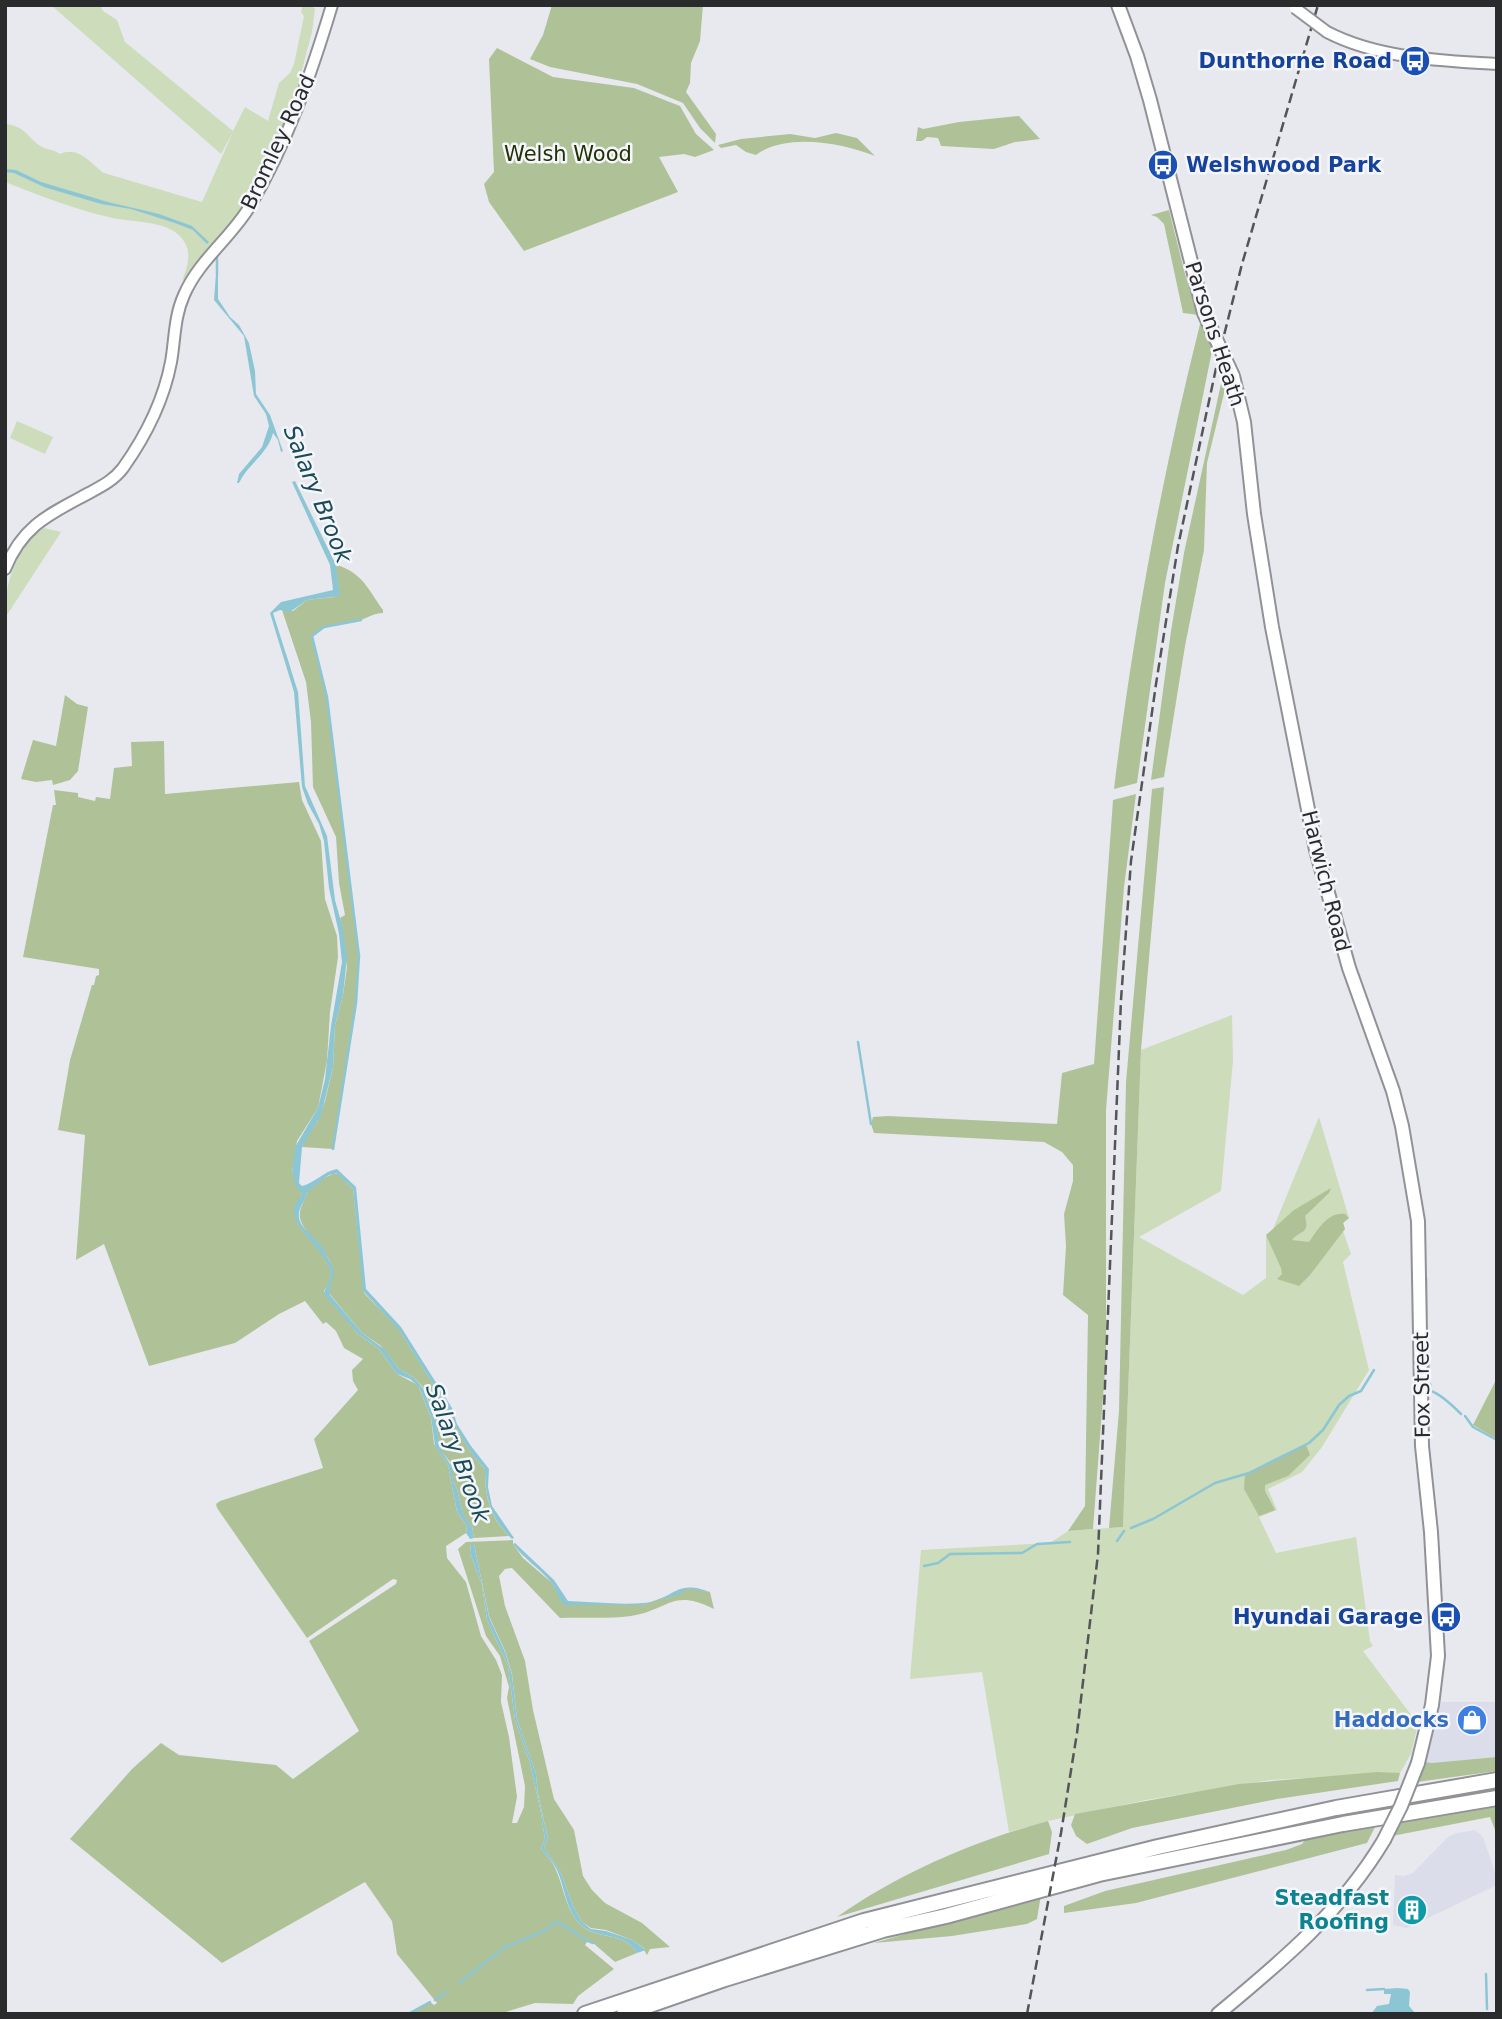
<svg xmlns="http://www.w3.org/2000/svg" width="1502" height="2019" viewBox="0 0 1502 2019" font-family="'DejaVu Sans',sans-serif">
  <style>
    .built { fill: #dbddea }
    .green { fill: #cddcba }
    .forest { fill: #afc297 }
    .water { fill: #8cc6d4 }
    .lines { fill: none; stroke-linecap: round; stroke-linejoin: round }
    .stream { stroke: #8cc6d4; stroke-width: 2.5 }
    .secondary-casing { stroke: #919297; stroke-width: 14 }
    .primary-casing { stroke: #919297; stroke-width: 16 }
    .highway-casing { stroke: #919297; stroke-width: 18 }
    .secondary { stroke: #fff; stroke-width: 10 }
    .primary { stroke: #fff; stroke-width: 12 }
    .highway { stroke: #fff; stroke-width: 14 }
    .rail { stroke: #545558; stroke-width: 2.5; stroke-dasharray: 10 5; stroke-linecap: butt }
    .secondary-bridge-casing { stroke: #919297; stroke-width: 14; stroke-linecap: butt }
    .primary-bridge-casing { stroke: #919297; stroke-width: 16; stroke-linecap: butt }
    .secondary-bridge { stroke: #fff; stroke-width: 10 }
    .primary-bridge { stroke: #fff; stroke-width: 12 }
    .labels { text-anchor: middle; dominant-baseline: central; stroke-width: 5; stroke-linejoin: round; paint-order: stroke }
    .transit-label { font-size: 21px; font-weight: bold; fill: #164399; stroke: #f5f6fc; text-anchor: end }
    .street-label { font-size: 21px; fill: #2a2b2d; stroke: #f5f6fc }
    .park-label { font-size: 21px; fill: #223201; stroke: #f5f6fc }
    .shop-label { font-size: 21px; font-weight: bold; fill: #366cbe; stroke: #f5f6fc; text-anchor: end }
    .culture-label { font-size: 21px; font-weight: bold; fill: #0d838f; stroke: #f5f6fc; text-anchor: end }
    .water-label { font-size: 23px; font-style: italic; fill: #1a4c57; stroke: #f5f6fc }
  </style>
  <rect width="100%" height="100%" fill="#e8e9ef"/>
  <path class="built" d="M1441 1702H1497V1760L1425 1766Z
    M1475 1830 1483 1837 1497 1878V1885L1407 1928 1393 1925 1395 1875 1404 1876 1413 1873 1448 1837 1457 1833Z"/>
  <path class="green" d="M51 5H100L103 11 117 20 125 42 233 131 245 107 268 121 279 83 290 73 294 64 304 16 301 12 303 5H310L315 9 312 32 294 100 281 131 243 205 249 206 212 252 182 281C189 263 194 246 175 232 160 221 131 222 113 218 76 210 41 196 5 182V124C27 126 28 140 44 148 50 150 55 150 60 154 79 145 91 164 104 173L202 202 233 132 221 154Z
    M17 421 53 437 45 454 10 438Z
    M44 528 61 532 7 615 5 614C5 581 17 548 44 528Z
    M1232 1015 1233 1061 1221 1191 1139 1237 1243 1295 1266 1278V1237L1273 1229 1319 1117 1349 1218 1343 1223 1345 1229 1343 1231 1351 1254 1343 1262 1369 1370 1322 1447 1302 1472 1268 1489 1277 1510 1259 1517 1276 1553 1356 1537 1370 1641 1373 1646 1363 1651 1418 1724 1411 1754 1400 1773 1270 1780 1146 1800 1048 1821 1009 1832 982 1672 910 1679 921 1550 1050 1543 1068 1531 1123 1527 1141 1050Z"/>
  <path class="forest" d="M552 5H703L700 41 691 63 690 83 686 92 716 134 715 143 700 128 683 103 637 84 550 67 530 59 543 35Z
    M497 48 553 77 634 88 680 106 696 134 714 150 695 157 684 154 659 157 678 192 524 251 489 202 484 184 494 172 489 59Z
    M1019 116 1040 139 1015 142 994 149 941 146 938 138 927 137 922 141H916L918 127 923 129 959 122Z
    M790 134 815 138 836 133 857 138 875 156C843 143 786 132 756 155L746 152 736 145 721 148 718 145 741 139Z
    M1169 210 1185 274 1199 315 1183 313 1164 224 1157 217 1151 215Z
    M1201 320 1213 346 1165 583 1137 783 1114 789C1133 631 1162 475 1201 320Z
    M1224 370 1228 377 1207 463 1204 550 1185 646 1164 777 1151 780 1171 631 1184 553Z
    M335 564C364 574 367 588 383 610V613C374 613 369 617 361 620 345 626 325 622 312 636L327 697 359 956 356 1003 333 1149 302 1147 306 1136 317 1122 325 1101 333 1067 335 1025 343 995 347 967 340 918 345 915 339 883 336 837 313 787 311 722 306 682 282 610 293 611 307 600 334 597 339 590Z
    M65 695 77 704 88 707 78 771 70 780 53 785 52 780 36 782 21 779 33 740 56 746Z
    M164 741 165 794 299 782 302 800 321 841 325 899 337 936 338 957 330 1012 327 1061 318 1108 297 1141 292 1172 302 1194C300 1198 297 1204 295 1209 290 1230 332 1252 331 1276 331 1281 326 1287 324 1291L358 1334 379 1349 397 1374 418 1385 431 1417 434 1444 448 1465 457 1512 467 1526 466 1533 446 1546 447 1558 466 1582 481 1636 496 1660 502 1675 501 1702 509 1737 517 1797 512 1823H517L524 1807 525 1786 507 1698 509 1687 500 1656 486 1636 458 1549 466 1542 513 1540V1544L523 1558 551 1582 569 1604 643 1605 688 1588 710 1592 714 1609C671 1588 670 1610 631 1616 608 1619 583 1617 560 1618L512 1568 505 1569 499 1576 505 1606 525 1661 533 1710 554 1799 574 1830 583 1876 592 1890 605 1903 642 1923 670 1947 650 1949 647 1955 644 1950 645 1949 632 1940 606 1930 591 1928 582 1922 574 1908 560 1871 545 1849 544 1846 548 1839 538 1794 536 1774 517 1719 512 1674 505 1651 489 1616 474 1544H471L470 1553 482 1585 487 1620 508 1666 515 1720 530 1763 541 1813 545 1839 541 1848C546 1855 553 1862 556 1870 564 1888 566 1911 581 1925 596 1940 625 1931 637 1953L615 1962 593 1943 587 1942 585 1945 614 1969 578 1996 573 2004 535 2003 499 2014H408L430 2002 434 2005 437 2003 397 1954 392 1921 365 1882 222 1963 70 1839 132 1769 161 1743 179 1755 276 1765 293 1779 359 1731 309 1641 396 1584 397 1580 393 1579 307 1638 217 1508 216 1504 220 1501 323 1468 314 1439 358 1390 353 1381 352 1370 363 1359 344 1348 336 1331 326 1322 323 1324 305 1301 279 1314 235 1343 149 1366 104 1244 76 1260 85 1135 58 1130 70 1060 92 985H94L96 976 99 975V969L23 957 53 805H56L54 790 78 793V797L95 801 96 797 110 799 114 768 132 766 131 742Z
    M1164 787 1141 1050 1123 1527 1109 1528 1119 1411 1126 1082 1152 789Z
    M1136 794 1124 887 1106 1110V1358L1093 1529 1068 1531 1085 1506 1088 1315 1063 1295 1066 1246 1064 1214 1073 1181V1165L1062 1152 1044 1142 874 1133 871 1124 873 1117 888 1116 1057 1124 1062 1073 1094 1064 1113 800Z
    M334 1173 338 1174 353 1189 364 1293 398 1328 451 1413C457 1432 470 1454 485 1469 485 1496 489 1516 509 1536L474 1538 472 1527 463 1515 457 1489 453 1481 450 1462 440 1449 434 1415 423 1387 414 1378 398 1368 381 1346 362 1333 328 1292C329 1287 332 1281 332 1276 334 1249 304 1238 300 1218 298 1208 306 1201 307 1191L319 1181Z
    M1331 1188 1329 1193 1305 1216C1310 1235 1300 1230 1292 1240L1309 1242C1318 1230 1327 1212 1345 1214L1349 1218 1343 1223 1345 1229 1310 1275 1299 1286 1277 1279 1282 1274 1281 1268 1266 1235 1294 1210Z
    M1497 1378V1439L1473 1425Z
    M1306 1445 1310 1455 1288 1476 1265 1485V1491L1275 1510 1259 1516 1244 1489 1245 1474Z
    M1497 1757V1771L1417 1782 1423 1762 1432 1763Z
    M1377 1772 1400 1773 1398 1781 1277 1799 1132 1828 1087 1844 1076 1836 1071 1825 1075 1814 1239 1784Z
    M1497 1800V1835L1490 1817 1392 1836 1405 1812Z
    M1048 1821 1052 1832 1049 1854 837 1917C899 1873 974 1841 1048 1821Z
    M1378 1821 1367 1843 1136 1903 1064 1913V1906L1105 1891 1286 1850 1302 1844 1306 1839Z
    M1041 1895 1037 1919 1027 1924 952 1936 874 1943Z"/>
  <path class="water" d="M5 169 16 170 41 182 108 202 159 214 192 226 209 242 207 244 193 230 175 223 131 209 101 204 44 187 14 173 5 172Z
    M216 273 218 274V299L230 317 239 325 249 343 255 371 256 394 270 415 283 451 281 452 278 440 273 433C268 454 248 464 239 483H237L239 474 262 447 269 426 266 414 254 396 244 336 214 300Z
    M295 481 336 565 340 596 307 600 290 612 280 610 273 613 298 692 305 786 327 836 335 900 342 925 347 958 343 995 335 1025 333 1067 321 1115 302 1147 299 1183 302 1186C315 1183 324 1171 337 1169L356 1187 366 1289 401 1327 452 1408 457 1424 471 1446 489 1469 488 1487 492 1506 514 1538 512 1539C490 1518 485 1498 485 1469 470 1454 457 1433 451 1413L399 1330 363 1291 353 1189 336 1173 329 1175 307 1192C306 1200 301 1204 299 1212 297 1227 312 1234 320 1244 325 1251 330 1261 333 1269 336 1279 327 1285 330 1295L362 1333 384 1349 398 1368 414 1378 423 1388 436 1423 440 1448 452 1467 453 1481 457 1489 463 1514 472 1527 474 1538 470 1539 466 1533 467 1526 457 1512 448 1465 435 1446 431 1417 419 1387 410 1379 397 1374 379 1349 358 1334 324 1294C325 1287 331 1280 331 1274 328 1250 290 1229 294 1208 295 1203 300 1198 302 1194L296 1186 292 1172 295 1147 318 1108 325 1079 331 1026 342 962 339 934 329 888 324 841 319 824 308 804 302 787 294 692 270 613 281 602 333 590 330 565 292 482Z
    M515 1543 554 1580 568 1601C593 1602 619 1605 644 1603 674 1600 675 1578 710 1592L688 1589 677 1595 643 1605H565C557 1599 557 1588 550 1581 538 1567 524 1559 513 1544Z
    M471 1544H474L489 1617 505 1652 512 1675 517 1719 536 1774 538 1795 548 1839 544 1846 545 1849 560 1871 574 1908 582 1922 591 1929 606 1931 632 1940 646 1950 637 1953C625 1931 597 1940 581 1925 566 1911 565 1888 557 1870 553 1862 546 1855 541 1848L545 1839 541 1813 530 1763 515 1720 508 1666 487 1620 482 1585 470 1553Z
    M1398 1988 1408 1989 1410 1992 1409 2006 1416 2014H1371L1377 2006 1389 2004 1391 1994H1384V1989Z"/>
  <g class="lines">
    <path class="stream" d="M214 254 217 258V274
      M285 655 289 668
      M858 1042 871 1124
      M333 1149 356 1003 359 956 327 697 312 636 324 627 361 620
      M1426 1315V1278
      M1426 1328 1429 1374
      M1430 1384 1431 1391C1440 1394 1454 1407 1461 1414
      M1465 1416 1473 1427 1497 1440
      M1131 1528 1153 1519 1215 1483 1249 1473 1309 1443 1323 1430 1339 1405 1349 1396 1361 1391 1374 1370
      M1117 1541 1124 1531
      M924 1566 938 1563 950 1554 1022 1553 1037 1544 1070 1542
      M556 1922C569 1926 580 1939 593 1943
      M1486 1974 1487 2009
      M459 1983 505 1947 544 1931 555 1923
      M1367 1990 1384 1989
      M435 2000 446 1992
      M408 2014 430 2002"/>
    <g class="secondary-casing">
      <path id="secondary" d="M1327 32C1377 58 1441 61 1497 64
        M5 569C23 525 50 514 89 493 102 486 114 480 123 468 145 437 164 399 171 362 175 340 174 317 184 295 199 260 231 238 250 206 287 143 311 75 332 5"/>
    </g>
    <g class="primary-casing">
      <path id="primary" d="M1118 5 1137 56 1150 100 1204 313
        M1233 376 1244 422 1254 514 1272 627 1316 850 1349 968 1393 1091 1402 1126 1418 1221 1422 1446 1431 1532 1438 1656 1432 1705 1418 1763
        M1218 2014C1282 1961 1341 1912 1384 1840"/>
    </g>
    <g class="highway-casing">
      <path id="highway" d="M585 2014 864 1921 1158 1847 1336 1808 1497 1780
        M624 2014 725 1979 883 1930 946 1916 1099 1874 1343 1824 1497 1798"/>
    </g>
    <use href="#secondary" class="secondary"/>
    <use href="#primary" class="primary"/>
    <use href="#highway" class="highway"/>
    <path class="rail" d="M1027 2014 1061 1833 1077 1733 1098 1554 1121 1000 1131 861 1156 684 1178 546 1218 359 1242 264 1318 5"/>
    <g class="secondary-bridge-casing">
      <path id="secondary-bridge" d="M1295 8 1327 32"/>
    </g>
    <g class="primary-bridge-casing">
      <path id="primary-bridge" d="M1204 313 1233 376
        M1384 1840 1401 1806 1418 1763"/>
    </g>
    <use href="#secondary-bridge" class="secondary-bridge"/>
    <use href="#primary-bridge" class="primary-bridge"/>
  </g>
  <defs>
    <g id="bus-disc" transform="scale(1.575)"><circle r="9.5" fill="#1a4fb4" stroke="#f5f6fc"/><path d="M-5-6H5V4H4V6H2V4H-2V6H-4V4H-5ZM-3.5-4V0h7V-4ZM-3.5 1.2v1.5H-2V1.2ZM2 1.2v1.5H3.5V1.2Z" fill="#fff"/></g>
    <g id="shop-disc" transform="scale(1.575)"><circle r="9.5" fill="#3f7fe0" stroke="#f5f6fc"/><path d="M-5-2.5h2.3a2.7 3.5 0 0 1 5.4 0H5L5.5 6h-11ZM-1.5-2.5h3a1.5 2.3 0 0 0-3 0Z" fill="#fff"/></g>
    <g id="building-disc" transform="scale(1.575)"><circle r="9.5" fill="#0f9aa8" stroke="#f5f6fc"/><path d="M-4-6H4V6H1V3H-1V6H-4ZM-2.5-4.3h1.7v1.8h-1.7ZM.8-4.3h1.7v1.8H.8ZM-2.5-1h1.7V.8h-1.7ZM.8-1h1.7V.8H.8Z" fill="#fff"/></g>
  </defs>
  <g fill-rule="evenodd">
    <use href="#bus-disc" x="1415" y="61"/>
    <use href="#bus-disc" x="1163" y="165"/>
    <use href="#bus-disc" x="1446" y="1617"/>
    <use href="#shop-disc" x="1472" y="1720"/>
    <use href="#building-disc" x="1412" y="1910"/>
  </g>
  <g class="labels">
    <g class="transit-label">
      <text x="1392" y="61">Dunthorne Road</text>
      <text x="1186" y="165" text-anchor="start">Welshwood Park</text>
      <text x="1423" y="1617">Hyundai Garage</text>
    </g>
    <g class="street-label">
      <text transform="translate(278 142) rotate(-65)">Bromley Road</text>
      <text transform="translate(1215 334) rotate(72)">Parsons Heath</text>
      <text transform="translate(1326 881) rotate(76)">Harwich Road</text>
      <text transform="translate(1422 1385) rotate(-91)">Fox Street</text>
    </g>
    <g class="park-label">
      <text x="568" y="154">Welsh Wood</text>
    </g>
    <g class="shop-label">
      <text x="1449" y="1720">Haddocks</text>
    </g>
    <g class="culture-label">
      <text x="1389" y="1898">Steadfast<tspan x="1389" dy="24">Roofing</tspan></text>
    </g>
    <g class="water-label">
      <text transform="translate(318 494) rotate(68)">Salary Brook</text>
      <text transform="translate(458 1453) rotate(70)">Salary Brook</text>
    </g>
  </g>
  <rect width="1502" height="2019" fill="none" stroke="#2a2b2d" stroke-width="14"/>
</svg>
